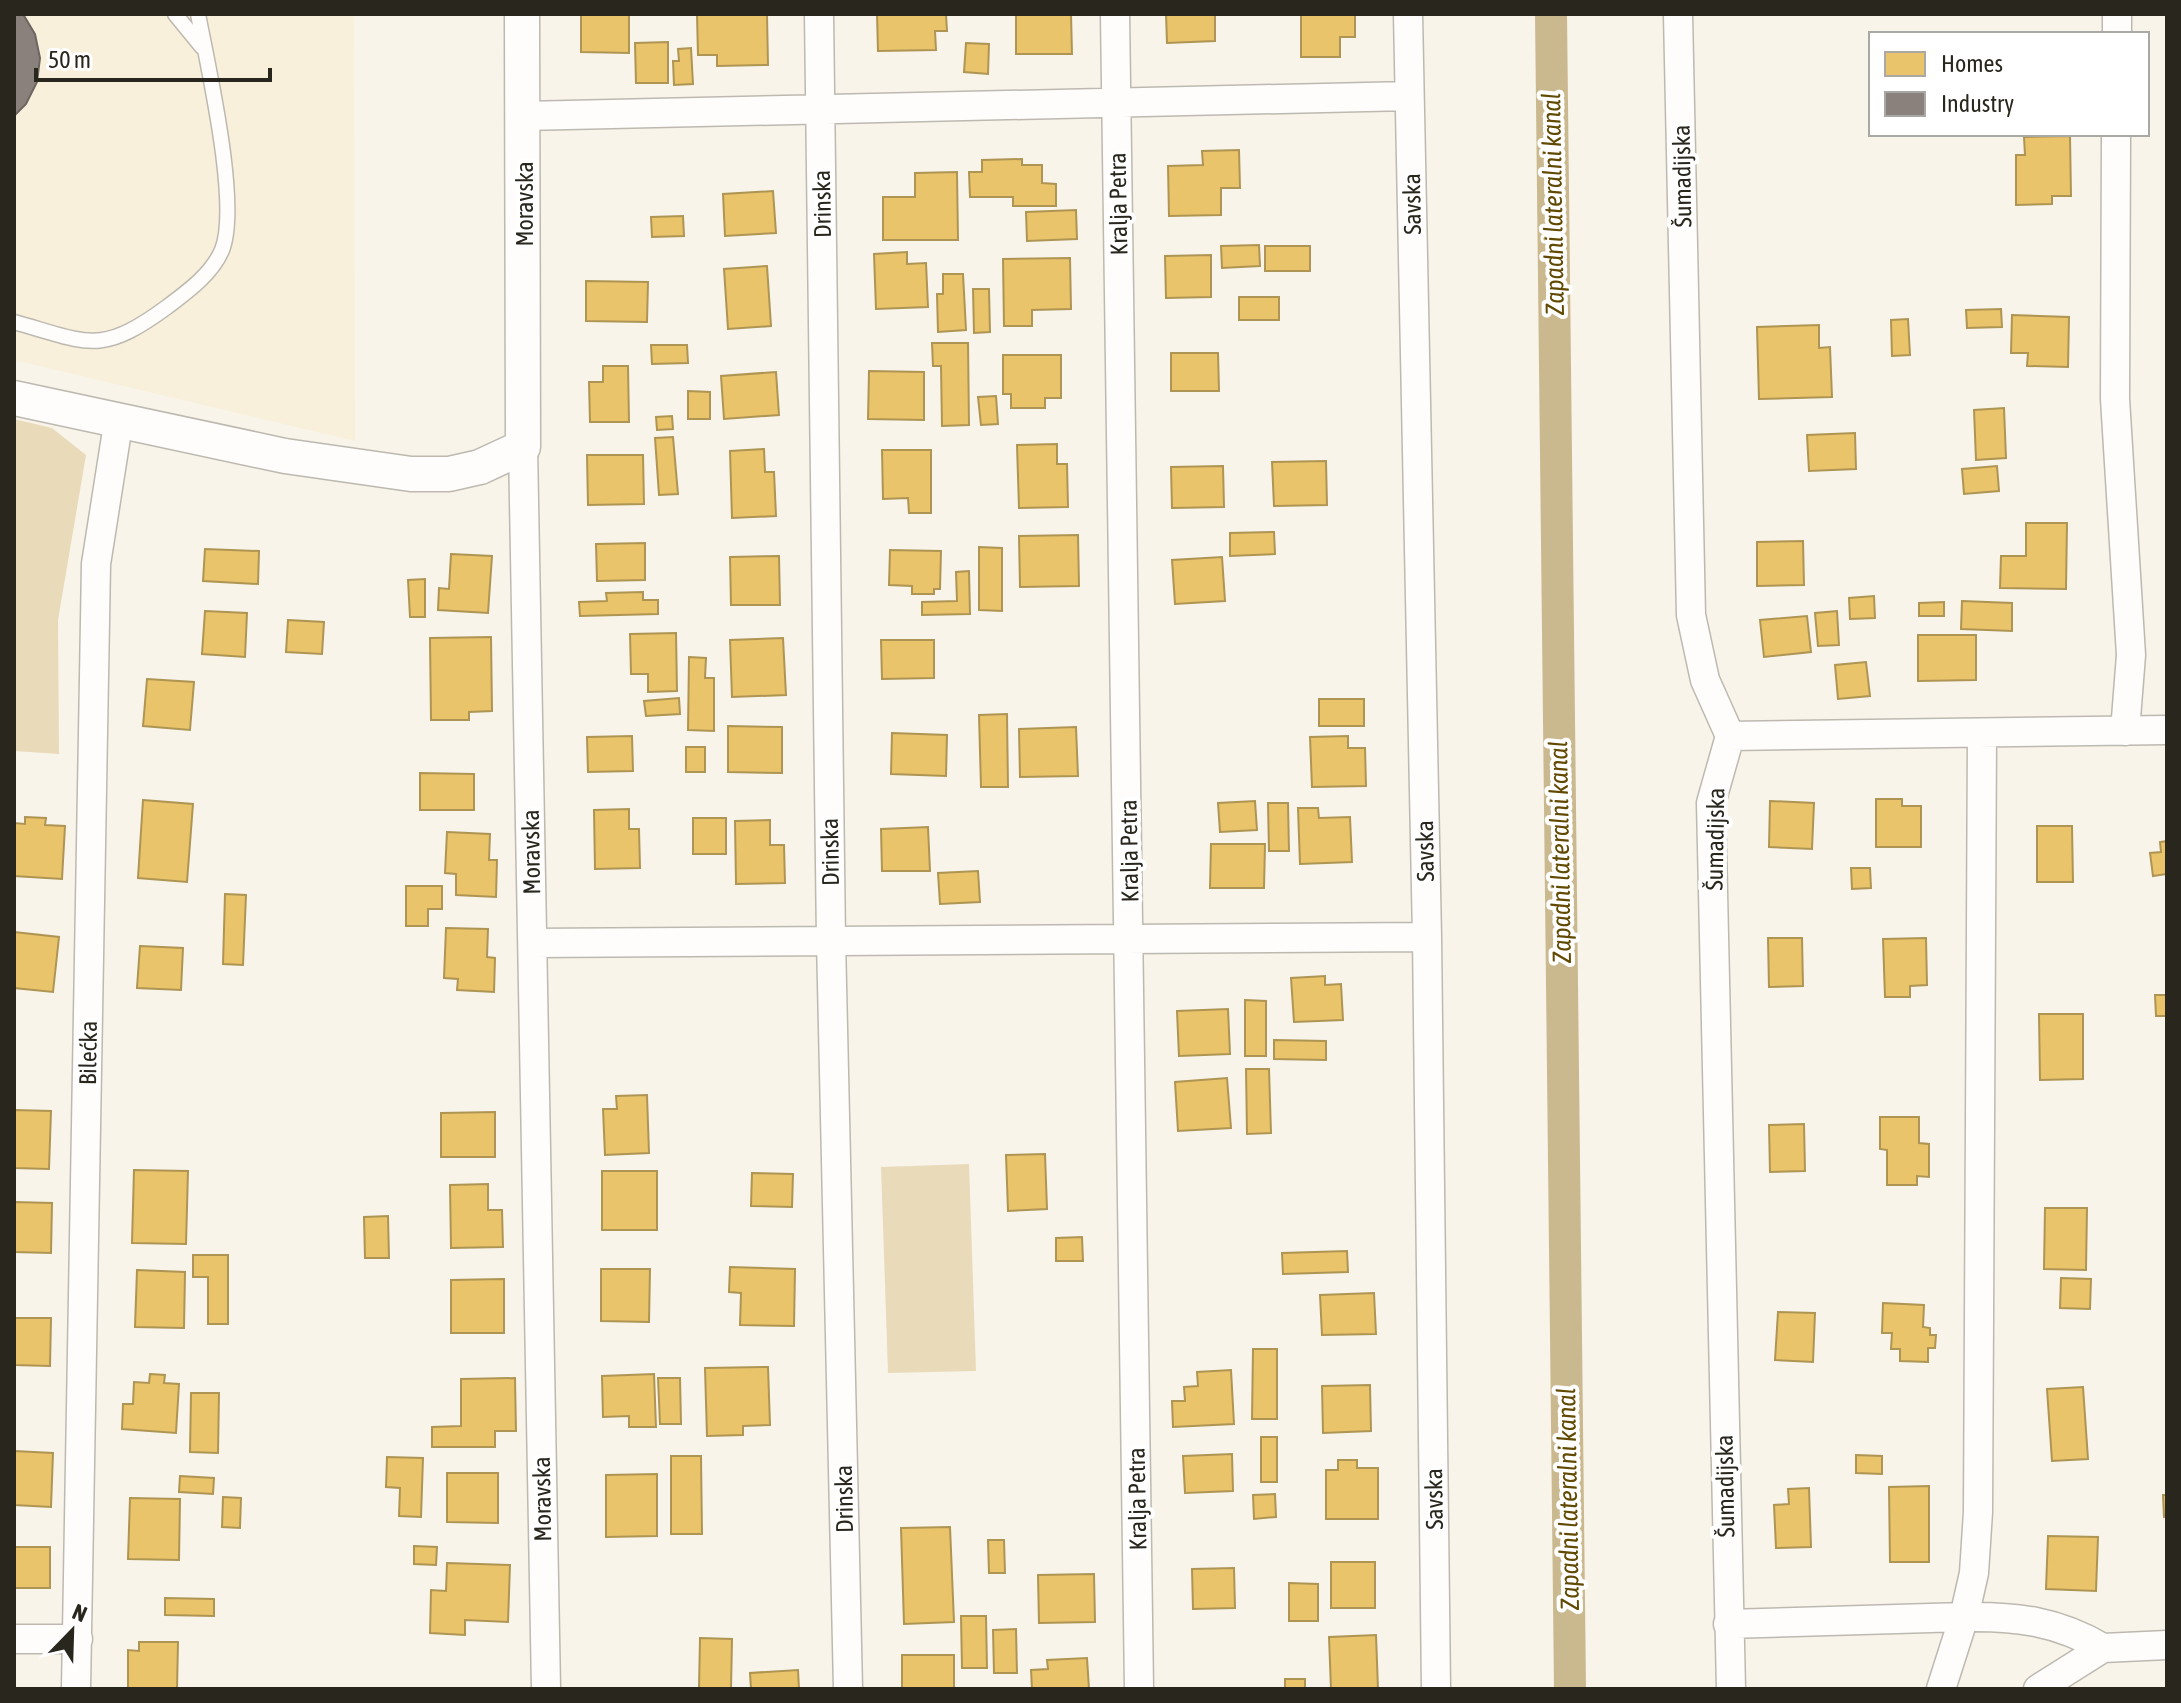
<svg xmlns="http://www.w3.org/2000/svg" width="2181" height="1703" viewBox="0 0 2181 1703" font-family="'Asap Condensed',sans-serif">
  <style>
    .built { fill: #f9f0db }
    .green { fill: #e9dbba }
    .homes { fill: #e9c46a; stroke: #af9553; stroke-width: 2 }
    .industry { fill: #8a817c; stroke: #6d6660; stroke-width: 2 }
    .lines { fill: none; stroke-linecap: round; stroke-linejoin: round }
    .canal { stroke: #cab88f; stroke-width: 32 }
    .service-casing { stroke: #bdb9b0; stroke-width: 17 }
    .minor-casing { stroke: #bdb9b0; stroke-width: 31 }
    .tertiary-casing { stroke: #bdb9b0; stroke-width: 37 }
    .service { stroke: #fefdfc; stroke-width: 14 }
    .minor { stroke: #fefdfc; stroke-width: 28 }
    .tertiary { stroke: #fefdfc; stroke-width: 34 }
    .labels { text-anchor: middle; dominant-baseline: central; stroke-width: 8; stroke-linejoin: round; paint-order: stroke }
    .street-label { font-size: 24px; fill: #29261d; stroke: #fff }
    .water-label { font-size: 26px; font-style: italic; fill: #614900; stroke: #fff }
  </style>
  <rect width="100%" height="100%" fill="#f8f4ea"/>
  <path class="built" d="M14 14H354L355 441 14 360Z"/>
  <path class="green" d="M14 419 52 428 86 455 58 620 59 754 14 751Z
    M969 1164 976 1371 888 1373 881 1167Z"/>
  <path class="homes" d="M581 14H629V53L581 52Z
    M767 14 768 65 717 66V55H698L697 15Z
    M877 14H946L947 31H935L936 50 878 51Z
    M1016 14H1071L1072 54H1016Z
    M1166 14H1215V41L1167 43Z
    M1301 14H1355V37H1340V57H1301Z
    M668 42V83H636L635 43Z
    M966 43 989 44 988 74 964 72Z
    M691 48 693 84 674 85 673 61H679L678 49Z
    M2070 136 2071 196H2052V204L2016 205V155H2025L2024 137Z
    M1239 150 1240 188H1221V215L1169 216 1168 166 1203 165 1202 151Z
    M1022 159V165H1042V183L1056 184V206H1013V197H970L969 172H982V160Z
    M957 172 958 240H883V197H915V173Z
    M773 191 776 233 725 236 723 194Z
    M1076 210 1077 239 1027 241 1026 212Z
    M683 216 684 236 652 237 651 217Z
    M1259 245 1260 266 1222 268 1221 246Z
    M1265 246H1310V271H1265Z
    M907 252V264L926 263 928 307 876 309 874 254Z
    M1211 255V297L1166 298 1165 256Z
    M1070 258 1071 309 1032 310V326H1004L1003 259Z
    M767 266 771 326 728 329 724 269Z
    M943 274H963L966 330 938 332 937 294H943Z
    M586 281 648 282 647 322 586 321Z
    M973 289H989L990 332 974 333Z
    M1239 297H1279V320H1239Z
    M2001 309 2002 327 1967 328 1966 310Z
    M2012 315 2069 317 2068 367 2027 366 2028 353H2011Z
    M1908 319 1910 355 1892 356 1891 320Z
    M1819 325V348L1830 347 1832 397 1759 399 1757 327Z
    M932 343H968L969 425 942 426 941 366H933Z
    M651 345H687L688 363 652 364Z
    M1171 353H1218L1219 391H1171Z
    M1003 355H1061V398H1045V408H1011V394H1003Z
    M603 366H628L629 422H590L589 382H603Z
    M869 371 924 372V420L868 419Z
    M776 372 779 415 724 419 721 376Z
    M688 391 710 392V419H688Z
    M996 396 998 424 981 425 978 397Z
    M2004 408 2006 458 1976 460 1974 410Z
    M672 416 673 429 657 430 656 417Z
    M1855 433 1856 469 1809 471 1807 435Z
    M673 437 678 494 659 495 655 438Z
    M1057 444V464H1067L1068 507 1019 508 1017 445Z
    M764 449 765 472H774L776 516 732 518 730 451Z
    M882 450H931V513H909L908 498 883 499Z
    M587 455H643L644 504 588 505Z
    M1326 461 1327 505 1274 506 1272 462Z
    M1223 466 1224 507 1172 508 1171 467Z
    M1997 466 1999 491 1964 494 1962 469Z
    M2026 523H2067L2066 589 2000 588 2001 556H2026Z
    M1274 532 1275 554 1230 556V533Z
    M1078 535 1079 586 1020 587 1019 536Z
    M1803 541 1804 585 1757 586V542Z
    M645 543V580L597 581 596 544Z
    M979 547 1002 548V611L979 610Z
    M205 549 259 551 258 584 203 581Z
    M890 550 941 551 940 589H934V594H912V586L889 585Z
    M451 554 492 556 488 613 438 610 439 588 449 589Z
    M779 556 780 605H731L730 557Z
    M1222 557 1225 601 1175 604 1172 560Z
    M969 571 970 614 922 615V602L957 601 956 572Z
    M425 579V617H410L408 580Z
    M643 592V600H658V614L580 616 579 602 607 601 606 593Z
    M1874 596 1875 618 1850 619 1849 598Z
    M1962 601 2012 603V631L1961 629Z
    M1944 602V616H1919V603Z
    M205 611 247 613 245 657 202 654Z
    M1837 611 1839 645 1818 646 1815 613Z
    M1807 616 1811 652 1764 657 1760 620Z
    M288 620 324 622 322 654 286 652Z
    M676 633 677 691 648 692V674H631L630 634Z
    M1918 635H1976V680L1918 681Z
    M491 637 492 711 469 712V720H431L430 638Z
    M783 638 786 695 732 697 730 640Z
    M881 640H934V678L882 679Z
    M689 657 706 658 705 678H714V731L688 730Z
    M1866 662 1870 696 1838 699 1835 665Z
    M147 679 194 682 190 730 143 726Z
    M679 698 680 714 646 716 644 701Z
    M1319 699H1364V726H1319Z
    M1007 714 1008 787H981L979 715Z
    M728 726 782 727V773L728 772Z
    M1076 727 1078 776 1020 777 1019 729Z
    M892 733 947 735 946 776 891 774Z
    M632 736 633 771 588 772 587 737Z
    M1348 736V748H1365L1366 786 1312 787 1310 737Z
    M686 747H705V772H686Z
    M420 773 474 774V810H420Z
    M1876 799H1902V806H1921V847H1876Z
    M143 800 193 804 187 882 138 878Z
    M1255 801 1257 830 1220 832 1218 803Z
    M1770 801 1814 803 1812 849 1769 847Z
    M1268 803H1288L1289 851H1269Z
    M1298 808H1318L1319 818 1350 817 1352 862 1300 864Z
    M629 809V829H639L640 868 595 869 594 810Z
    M25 817 46 818 45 825 65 826 62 879 14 876V823L25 824Z
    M693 818H726V854H693Z
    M770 820V845H784L785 883 736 884 735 821Z
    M2037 826H2072L2073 882H2037Z
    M928 827 930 871H882L881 829Z
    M447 832 490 834 489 860H497L496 897 456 895V874L445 873Z
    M2167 841V874L2153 876 2150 853 2161 852 2160 842Z
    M1211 844H1265L1264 888H1210Z
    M1851 868H1870L1871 888 1852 889Z
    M978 871 980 902 940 904 938 873Z
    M406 886H442V909H428V926H406Z
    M225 894 246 895 243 965 223 964Z
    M446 928 488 929 487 957 495 958 494 992 457 990 458 979 444 978Z
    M14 932 59 937 53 992 14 988Z
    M1768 938H1802L1803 986 1769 987Z
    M1926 938 1927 985 1910 986V997H1885L1883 939Z
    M140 946 183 948 181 990 137 988Z
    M1325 976V985L1341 984 1343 1020 1294 1022 1291 978Z
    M2155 995H2167V1016H2156Z
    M1245 1000 1266 1001V1056H1245Z
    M1228 1009 1230 1054 1179 1056 1177 1011Z
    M2039 1014H2083V1079L2040 1080Z
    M1274 1040 1326 1041V1060L1274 1059Z
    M1246 1069H1269L1271 1133 1247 1134Z
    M1227 1078 1231 1128 1178 1131 1175 1082Z
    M647 1095 649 1153 605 1155 603 1109H617L616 1096Z
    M14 1110 51 1111 49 1169 14 1168Z
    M495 1112V1157H441V1113Z
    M1880 1117H1919V1143L1929 1144V1177L1917 1176V1185H1887V1150L1880 1149Z
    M1804 1124 1805 1171 1770 1172 1769 1125Z
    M1045 1154 1047 1209 1008 1211 1006 1155Z
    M134 1170 188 1171 186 1244 132 1243Z
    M602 1171H657V1230H602Z
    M752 1173 793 1174 792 1207 751 1206Z
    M488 1184V1210H502L503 1247 451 1248 450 1185Z
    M14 1202 52 1203 51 1253 14 1252Z
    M2045 1208H2087L2086 1270 2044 1269Z
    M388 1216 389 1258H365L364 1217Z
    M1082 1237 1083 1261H1056V1238Z
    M1347 1251 1348 1272 1283 1274 1282 1253Z
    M193 1255H228V1324H208V1277H193Z
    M730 1267 795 1269 794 1326 740 1325 741 1293 729 1292Z
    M601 1269H650L649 1322 601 1321Z
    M137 1270 185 1272 184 1328 135 1327Z
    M2061 1278 2091 1279 2090 1309 2060 1308Z
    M504 1279V1333H451V1280Z
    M1374 1293 1376 1334 1322 1335 1320 1295Z
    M1883 1303 1924 1305 1923 1327 1930 1328V1335H1936L1935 1348H1928V1362L1900 1361V1349H1891L1892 1333H1882Z
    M1778 1312 1815 1313 1813 1362 1775 1360Z
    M14 1318H51L50 1366 14 1365Z
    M1253 1349H1277V1419H1252Z
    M768 1367 770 1425 743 1426V1435L707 1436 705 1368Z
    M1231 1370 1234 1424 1173 1427 1172 1401H1185L1184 1387 1198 1386 1197 1372Z
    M150 1374 165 1375 164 1383 179 1384 176 1433 122 1429 123 1404H133L134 1382 149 1383Z
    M654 1374 656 1427H629V1416L603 1417 602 1376Z
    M515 1378 516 1431H495V1447H432V1427L461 1426V1379Z
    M658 1378H680L681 1424H660Z
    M1370 1385 1371 1431 1323 1433 1322 1386Z
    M2083 1387 2088 1459 2052 1461 2047 1389Z
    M191 1393H219L218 1453 190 1452Z
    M1261 1437H1277V1482H1261Z
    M14 1451 53 1453 51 1507 14 1505Z
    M1232 1454 1233 1491 1185 1493 1183 1456Z
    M1856 1455 1882 1456V1474L1856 1473Z
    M671 1456H701L702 1534H671Z
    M387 1457 423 1458 421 1517 399 1516 400 1488 386 1487Z
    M1338 1460H1357V1468H1378V1519H1326V1470H1338Z
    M447 1473H498V1523L447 1522Z
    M657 1474V1536L606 1537V1475Z
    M180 1476 214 1478 213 1494 179 1492Z
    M1929 1486V1562H1890L1889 1487Z
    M1809 1488 1811 1547 1776 1548 1774 1505 1789 1504 1788 1489Z
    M1275 1494 1276 1517 1254 1519 1253 1495Z
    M2163 1495H2167V1516L2164 1517Z
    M223 1497 241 1498 240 1528 222 1527Z
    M130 1498 180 1499 179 1560 128 1559Z
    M950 1527 954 1622 904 1624 901 1528Z
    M2048 1536 2098 1537 2096 1591 2046 1589Z
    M988 1540H1004L1005 1573H989Z
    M414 1546 437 1547 436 1565 414 1564Z
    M14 1547H50V1588H14Z
    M1331 1562H1375V1608H1331Z
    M447 1563 510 1565 508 1622 465 1620V1635L430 1633 431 1590 446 1591Z
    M1234 1568 1235 1608 1193 1609 1192 1569Z
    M1094 1574 1095 1622 1039 1623 1038 1575Z
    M1289 1583 1318 1584V1621H1289Z
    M165 1598 214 1599V1616L165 1615Z
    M961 1616H986L987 1668H962Z
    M1016 1629 1017 1673H994L993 1630Z
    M1376 1635 1378 1689H1331L1329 1637Z
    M700 1638 732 1639 731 1689H699Z
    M139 1642H178L177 1689H128V1650L139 1651Z
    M902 1655H954V1689H902Z
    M1087 1658 1089 1689H1032L1031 1670 1048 1669 1047 1660Z
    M798 1670 799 1689H751L750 1673Z
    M1285 1679H1305V1689H1285Z"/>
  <path class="industry" d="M14 14H23L35 34 40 58 37 82 26 104 14 116Z"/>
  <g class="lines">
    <path class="canal" d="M1551 14 1570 1689"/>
    <g class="service-casing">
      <path id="service" d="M175 14 202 47
        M14 322C89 343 100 356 167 307 187 292 212 274 222 250 240 205 208 67 198 14"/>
    </g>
    <g class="minor-casing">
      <path id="minor" d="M819 14 831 940 848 1689
        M1115 14 1139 1689
        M1408 14 1427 937 1436 1689
        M1678 14 1691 615 1705 680 1730 736 1711 803 1731 1689
        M2117 34V14
        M524 116 1409 96
        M2116 134 2115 399 2131 655 2125 731
        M523 447 546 1689
        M1730 736 2167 730
        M533 943 1427 937
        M1728 1624 1964 1617 1974 1573 1978 1512 1982 733
        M14 1639H78
        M76 1689 96 564 119 418
        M1941 1689 1964 1617C2016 1616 2057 1621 2103 1648
        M2038 1689 2103 1648 2167 1645"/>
    </g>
    <g class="tertiary-casing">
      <path id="tertiary" d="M14 398 285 456 411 474H449L480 467 523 447 522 14"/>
    </g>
    <use href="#service" class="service"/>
    <use href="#minor" class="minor"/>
    <use href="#tertiary" class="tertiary"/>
  </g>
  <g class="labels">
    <g class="street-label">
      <text transform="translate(1682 176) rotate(-91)">Šumadijska</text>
      <text transform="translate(524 204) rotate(-90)">Moravska</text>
      <text transform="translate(822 204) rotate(-91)">Drinska</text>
      <text transform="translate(1118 204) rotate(-91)">Kralja Petra</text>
      <text transform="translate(1412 204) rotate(-91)">Savska</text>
      <text transform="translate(1715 839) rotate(-89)">Šumadijska</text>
      <text transform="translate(1129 851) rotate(-91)">Kralja Petra</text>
      <text transform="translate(1425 851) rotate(-91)">Savska</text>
      <text transform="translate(531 852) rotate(-91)">Moravska</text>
      <text transform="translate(830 852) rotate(-91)">Drinska</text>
      <text transform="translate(88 1053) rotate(-89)">Bilećka</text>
      <text transform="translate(1725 1486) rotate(-91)">Šumadijska</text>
      <text transform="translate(542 1499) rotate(-91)">Moravska</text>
      <text transform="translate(844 1499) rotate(-91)">Drinska</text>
      <text transform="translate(1137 1499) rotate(-91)">Kralja Petra</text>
      <text transform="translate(1434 1499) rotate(-91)">Savska</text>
    </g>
    <g class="water-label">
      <text transform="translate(1553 204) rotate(-91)">Zapadni lateralni kanal</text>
      <text transform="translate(1560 852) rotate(-91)">Zapadni lateralni kanal</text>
      <text transform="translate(1568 1499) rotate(-91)">Zapadni lateralni kanal</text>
    </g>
  </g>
  <rect width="2181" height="1703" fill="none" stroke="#29261d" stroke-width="32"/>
  <rect x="1869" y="32" width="280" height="104" fill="#ffffff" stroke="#a9a8a5" stroke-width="2"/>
  <rect x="1885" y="52" width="40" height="24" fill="#e9c46a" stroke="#a9a8a5" stroke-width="2"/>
  <text x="1941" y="72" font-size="24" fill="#29261d">Homes</text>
  <rect x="1885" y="92" width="40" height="24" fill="#8a817c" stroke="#a9a8a5" stroke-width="2"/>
  <text x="1941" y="112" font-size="24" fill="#29261d">Industry</text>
  <g transform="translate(72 1631) rotate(23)" stroke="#ffffff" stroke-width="6" paint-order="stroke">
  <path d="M0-6L14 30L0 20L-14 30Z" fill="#29261d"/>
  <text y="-12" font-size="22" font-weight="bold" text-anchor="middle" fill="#29261d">N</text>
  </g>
  <path d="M36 68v12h234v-12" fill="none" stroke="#29261d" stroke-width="4"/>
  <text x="48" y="68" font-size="24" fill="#29261d" stroke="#ffffff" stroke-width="6" paint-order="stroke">50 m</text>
</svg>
